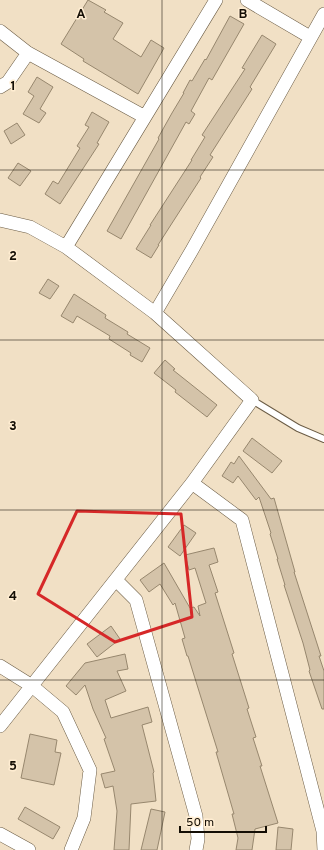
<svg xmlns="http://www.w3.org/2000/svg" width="324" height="850" viewBox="0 0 324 850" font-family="Overpass,sans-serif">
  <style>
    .building { fill: #d4c3a9; stroke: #97876e }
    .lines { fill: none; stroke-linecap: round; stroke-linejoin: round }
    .service-casing { stroke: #6b5c45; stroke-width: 8 }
    .minor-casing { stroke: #6b5c45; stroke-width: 14 }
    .service { stroke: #fff; stroke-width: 6 }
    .minor { stroke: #fff; stroke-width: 13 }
    .marked { fill: none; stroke: #d62828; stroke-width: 3; stroke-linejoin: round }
    .grid { fill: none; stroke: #140e05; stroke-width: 1; stroke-opacity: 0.55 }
    .grid-label { font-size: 13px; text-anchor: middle; font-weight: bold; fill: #140e05; stroke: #ffedd2; stroke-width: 3; stroke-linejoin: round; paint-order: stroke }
  </style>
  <rect width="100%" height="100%" fill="#f1e0c5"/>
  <path class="building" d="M88 0 106 10 104 12 123 23 113 39 141 57 151 40 164 48 138 94 83 61 84 59 61 44Z
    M230 16 244 24 212 80 209 78 191 111 195 114 189 124 186 122 121 239 107 231 159 139 158 138 172 113 184 93H183L190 80 192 81 205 59 206 60Z
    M262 35 276 44 250 87 252 89 210 155 213 157 200 177 201 178 158 245H159L151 258 136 249 151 225H150L192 160H191L205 137 202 135 245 69 242 68Z
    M37 77 53 87 40 109 46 113 39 123 23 114 34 96 28 92Z
    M92 112 109 122 97 143 99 144 60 204 45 194 53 181 58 184 80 148 77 146 89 127 85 125Z
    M17 123 25 135 11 144 4 131Z
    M18 163 31 171 20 186 8 178Z
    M48 279 59 286 50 299 39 293Z
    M74 294 106 315 105 318 128 332 127 334 150 348 142 362 130 355 131 353 109 339 110 336 77 316 73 323 61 316Z
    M165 360 175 369 173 370 217 405 207 417 175 392 176 390 154 373Z
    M252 438 282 461 272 473 243 451Z
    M239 456 271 499 274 498 295 572H294L321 656H319L324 671V709H322L309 671 310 670 303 643 284 585H285L277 559H278L270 534 271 533 259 497 256 500 238 476 233 483 222 476 231 462 234 464Z
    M184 525 196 533 180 556 168 547Z
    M214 548 218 562 209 565 218 592 215 593 234 653 232 654 249 708 247 709 256 737 253 738 262 766H260L278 823 255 829 252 850H236L238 838 232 814H234L216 752H218L188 656H187L182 639 185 638 175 603 173 605 160 584 149 592 140 580 164 563 190 608 194 607 200 616 198 606 206 603 195 568 189 570 185 555Z
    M111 626 120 639 97 657 87 644Z
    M125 654 128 669 117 671 126 691 105 700 111 718 148 707 152 722 142 725 154 772 153 773 156 801 131 804 129 850H114L117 811 113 786 105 788 101 774 115 771 104 739 106 738 93 709 85 685 76 695 66 686 85 663Z
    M30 734 57 740 55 752 61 753 54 785 21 778Z
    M25 807 60 827 53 839 18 819Z
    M151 809 165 812 157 850H141Z
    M278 827 293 829 291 850H276Z"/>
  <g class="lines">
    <g class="service-casing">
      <path id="service" d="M252 400 298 428 324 439"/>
    </g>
    <g class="minor-casing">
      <path id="minor" d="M247 0 310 37
        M0 31 28 53 145 117
        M0 87 8 82 28 53
        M0 220 30 227 66 247 155 313 252 400 192 483 0 726
        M66 247 216 0
        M155 313 192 250 324 14
        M192 483 242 520 323 831 324 850
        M116 580 136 600 196 816 198 839 196 850
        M0 666 32 686 63 712 90 770 84 818 71 850
        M0 834 29 850"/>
    </g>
    <use href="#service" class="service"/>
    <use href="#minor" class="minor"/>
  </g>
  <path class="marked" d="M77 511 181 514 192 617 115 642 38 594Z"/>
  <path class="grid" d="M162 0V850M0 170H324M0 340H324M0 510H324M0 680H324"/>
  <g class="grid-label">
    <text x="81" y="18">A</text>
    <text x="243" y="18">B</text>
    <text x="13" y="90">1</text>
    <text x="13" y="260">2</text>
    <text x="13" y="430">3</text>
    <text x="13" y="600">4</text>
    <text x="13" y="770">5</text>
  </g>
  <path d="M180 826v6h86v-6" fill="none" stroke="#140e05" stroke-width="2"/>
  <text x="186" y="826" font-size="12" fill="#140e05" stroke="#ffedd2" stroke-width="3" paint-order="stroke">50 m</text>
</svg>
